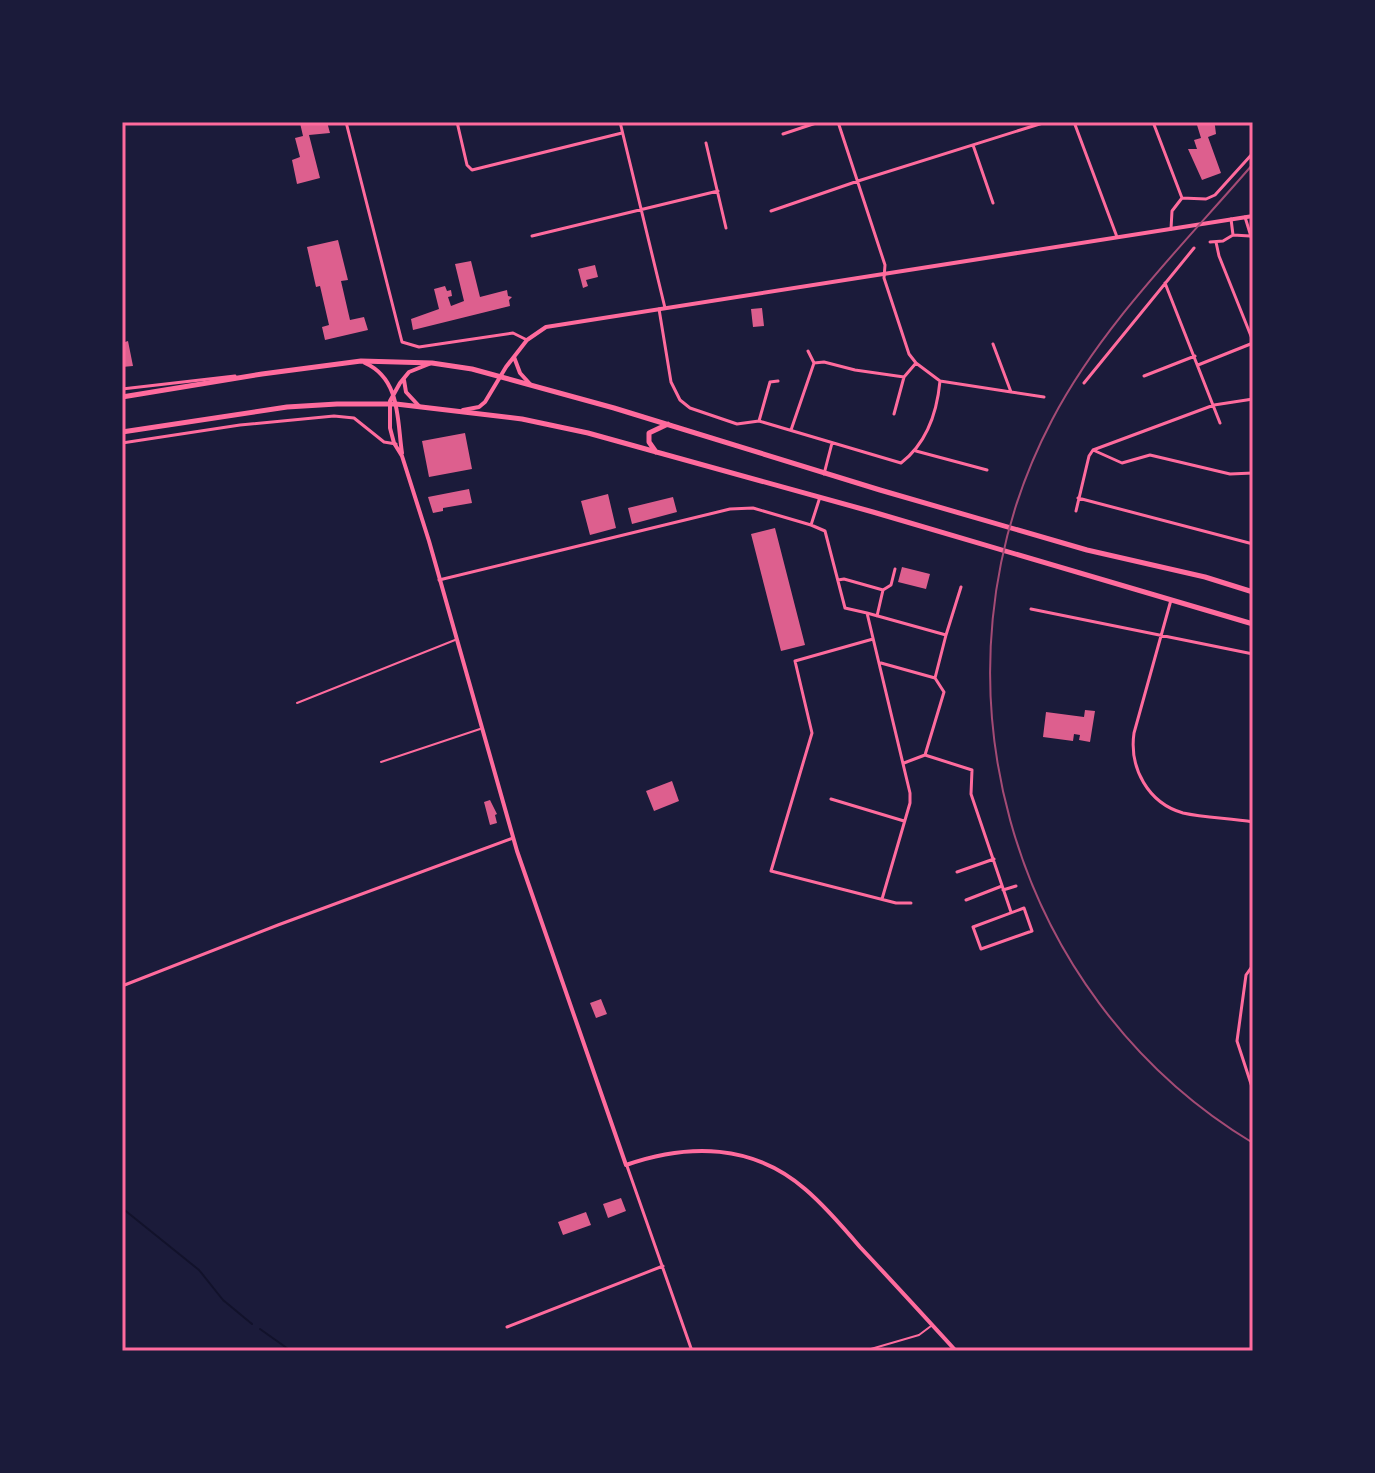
<svg xmlns="http://www.w3.org/2000/svg" width="1375" height="1473" viewBox="0 0 1375 1473" font-family="Helvetica,sans-serif">
  <style>
    .lines { fill: none; stroke-linecap: round; stroke-linejoin: round }
    .stream { stroke: #12122b; stroke-width: 2 }
    .building { fill: #dd5f8e }
    .service { stroke: #ff6b9d; stroke-width: 2 }
    .minor { stroke: #ff6b9d; stroke-width: 3 }
    .tertiary { stroke: #ff6b9d; stroke-width: 4 }
    .secondary { stroke: #ff6b9d; stroke-width: 5 }
    .rail { stroke: #a44b75; stroke-width: 2 }
    .neatline { fill: none; stroke: #ff6b9d; stroke-width: 3 }
  </style>
  <rect width="100%" height="100%" fill="#1b1b3a"/>
  <g class="lines">
    <path class="stream" d="M122 1208 199 1270 223 1300 252 1324
      M260 1329 291 1351"/>
  </g>
  <path class="building" d="M327 122 330 133 309 135 320 178 297 184 292 160 300 157 295 138 303 136 300 123Z
    M1205 122 1208 124 1214 122 1215 126 1216 134 1208 137 1221 173 1202 180 1188 149H1197L1194 140 1201 138 1197 125Z
    M338 240 348 280 341 281 350 320 364 317 368 330 325 340 322 327 329 325 320 286 316 287 307 247Z
    M471 261 480 297 507 290 508 296 512 297 509 300 510 306 413 330 411 319 439 309 434 289 445 286 447 291 451 290 452 296 448 297 451 306 464 301 455 264Z
    M595 265 598 277 586 280 588 286 583 288 578 269Z
    M762 308 764 326 753 327 751 309Z
    M128 341 133 366 122 367V343Z
    M465 433 472 469 429 477 422 441Z
    M469 489 472 503 443 508V511L433 513 428 497Z
    M608 494 616 528 590 535 581 501Z
    M673 497 677 512 632 524 628 508Z
    M775 528 805 645 781 651 751 534Z
    M902 567 930 574 926 589 898 582Z
    M1085 710 1095 711 1090 742 1079 740 1080 735 1074 734 1073 741 1043 737 1046 712 1084 717Z
    M672 781 679 801 654 811 646 791Z
    M490 800 497 814 495 815 497 823 490 825 484 802Z
    M601 999 607 1014 596 1018 590 1003Z
    M621 1198 626 1211 608 1218 603 1204Z
    M586 1212 591 1225 563 1235 558 1222Z"/>
  <g class="lines">
    <path class="service" d="M297 703 455 640
      M381 762 480 729
      M864 1351 919 1335 931 1326"/>
    <path class="minor" d="M346 122 402 342 419 347 513 333 527 340
      M457 122 467 165 472 170 622 133
      M620 122 665 308
      M1074 122 1117 237
      M1153 122 1182 198 1172 211 1171 229
      M783 134 819 122
      M706 143 726 228
      M973 145 993 203
      M1182 198 1206 199 1215 195 1253 153
      M771 211 858 181 1046 122
      M1245 217 1253 243
      M1231 219 1233 235
      M532 236 718 191
      M1210 242 1223 241 1233 235 1250 236
      M1216 242 1219 256 1253 341
      M1165 283 1220 423
      M659 309 671 382 680 400 690 408 737 424 759 421 901 463C927 443 937 413 940 381L916 363 909 354 884 278 885 265 838 122
      M993 344 1011 392 1044 397
      M808 351 814 363
      M1198 365 1253 343
      M1144 376 1195 356
      M940 381 1011 392
      M1084 383 1194 248
      M122 389 235 376
      M894 414 904 377
      M759 421 770 382 778 381
      M791 430 814 363 824 362 855 370 904 377 916 363
      M122 443 240 425 334 416 354 418 384 442 396 444
      M1093 450 1122 463 1150 455 1230 474 1253 473
      M916 451 987 470
      M824 474 832 443
      M820 497 811 525 825 531 845 608 867 613 910 793V803L882 899
      M1078 498 1253 544
      M1076 511 1089 456 1093 450 1214 405 1253 399
      M439 580 730 509 753 508 811 525
      M838 580 844 579 883 590 877 616
      M883 590 891 585 895 569
      M1171 600 1134 733C1129 768 1148 803 1183 813 1206 818 1230 818 1253 822
      M1031 609 1253 654
      M867 613 946 635 935 678 944 692 925 755 904 763
      M946 635 961 587
      M873 639 795 661 812 733 771 871 896 903H911
      M881 663 935 678
      M925 755 972 770 971 794 1011 912
      M831 799 904 821
      M957 872 994 859
      M1003 890 1016 886
      M966 900 1002 886
      M1024 908 1032 931 981 949 973 927Z
      M1253 965 1246 975 1237 1041 1253 1090
      M122 986 278 925 513 838
      M627 1166 692 1351
      M507 1327 663 1266"/>
    <path class="tertiary" d="M514 357 520 373 530 384
      M365 363C401 379 397 421 402 453
      M429 364 409 372 400 383 390 401V428L394 443 402 456 429 541 517 851 626 1165C689 1143 753 1144 805 1189 825 1206 843 1227 860 1247 892 1281 924 1316 956 1351
      M404 380 406 392 419 406
      M463 410 479 407 485 402 506 367 527 340 546 327 1253 216"/>
    <path class="secondary" d="M122 397 262 374 361 361 432 363 472 369 614 408 880 490 1087 550 1205 577 1253 592
      M122 432 287 407 337 404H396L522 419 588 433 873 512 1253 624
      M656 452 649 442V433L668 424"/>
    <path class="rail" d="M1253 164C1184 244 1101 326 1052 420 919 673 1007 995 1253 1143"/>
  </g>
  <rect width="1375" height="1473" fill="none" stroke="#1b1b3a" stroke-width="248"/>
  <rect x="124" y="124" width="1127" height="1225" class="neatline"/>
</svg>
